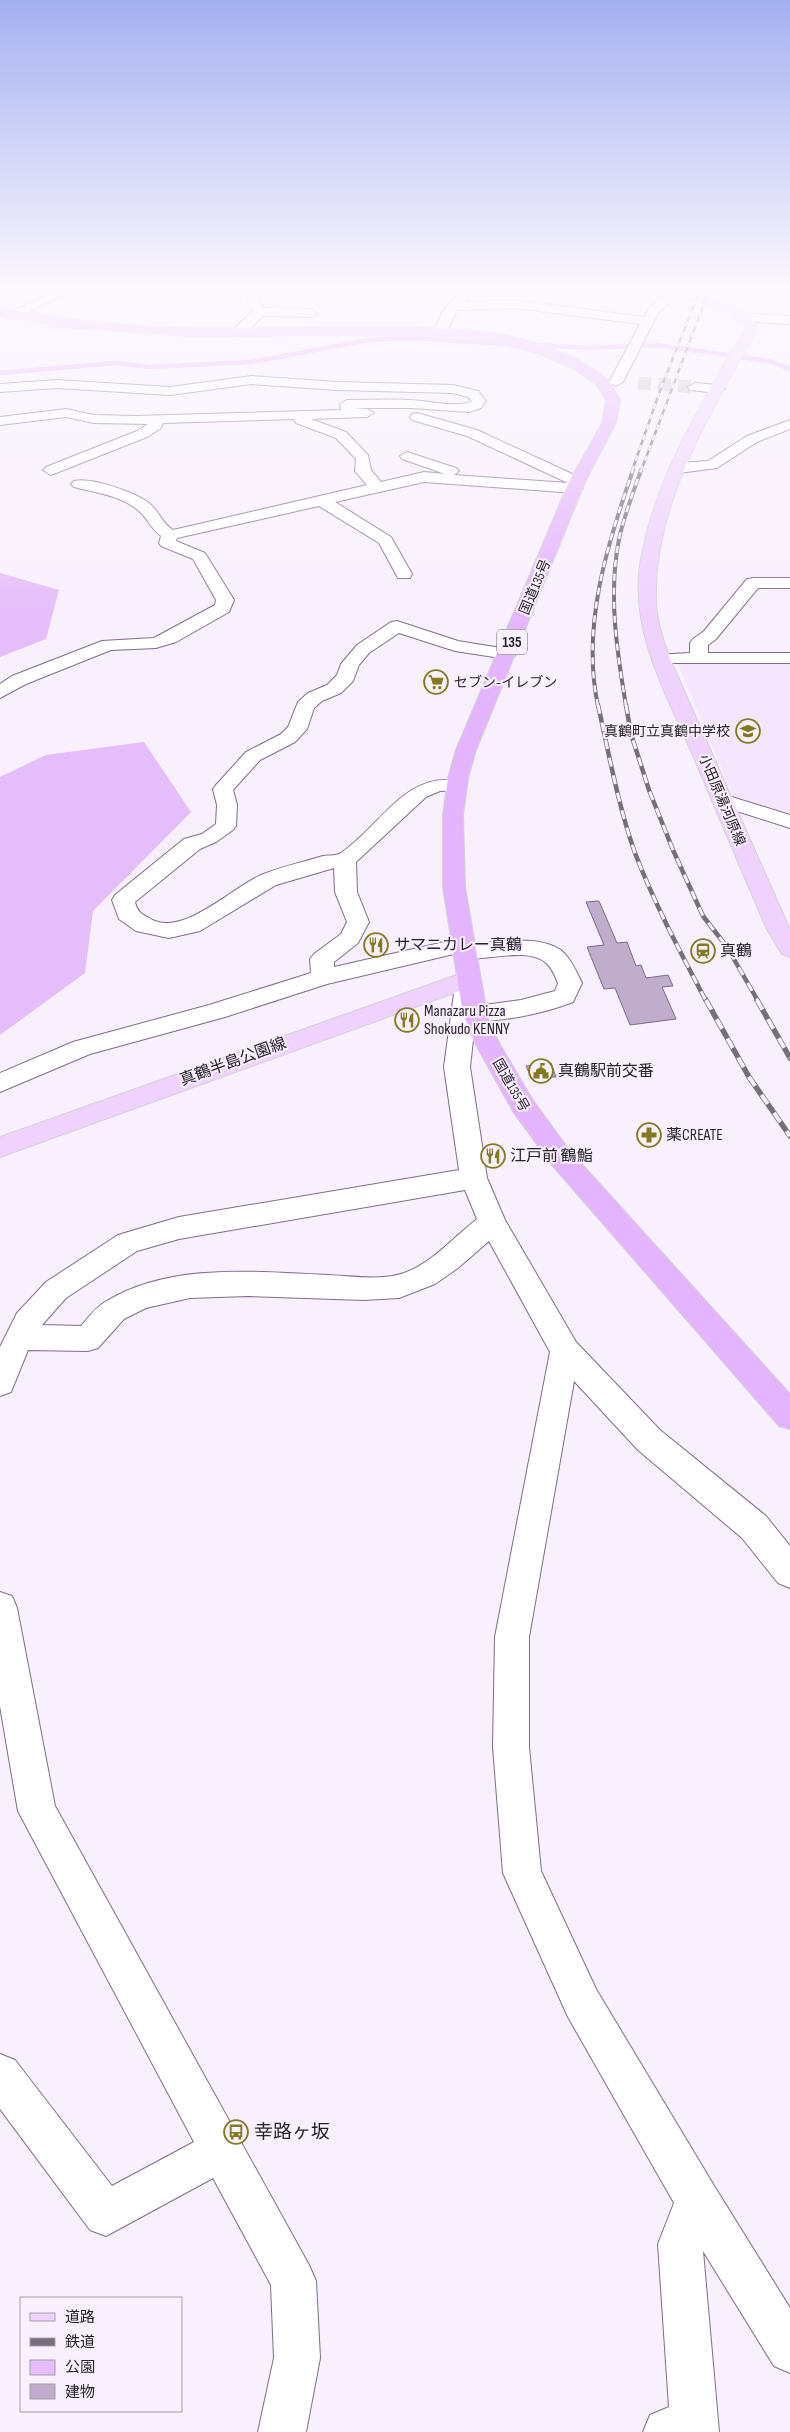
<svg xmlns="http://www.w3.org/2000/svg" width="790" height="2432" viewBox="0 0 790 2432" font-family="'Sofia Sans Condensed','Noto Sans JP',sans-serif">
  <style>
    .built { fill: #f5e5fd }
    .green { fill: #e5bdfa }
    .lines { fill: none; stroke-linecap: round; stroke-linejoin: round }
    .stream { stroke: #e1aafc; stroke-width: 4.5 }
    .building { fill: #c0accb; stroke: #7d6a87 }
    .minor-tunnel { stroke: #cfc6d3; stroke-width: 13; stroke-dasharray: 13 7; stroke-linecap: butt }
    .minor-casing { stroke: #7f6c89; stroke-width: 2 }
    .major-casing { stroke: #d4d2d5; stroke-width: 2 }
    .highway-casing { stroke: #d4d2d5; stroke-width: 2 }
    .minor { fill: #fff; fill-rule: evenodd }
    .major { fill: #efd2fe; fill-rule: evenodd }
    .highway { fill: #e5b4fe; fill-rule: evenodd }
    .rail-far3-casing { stroke: #766e7a; stroke-width: 2.5 }
    .rail-far2-casing { stroke: #766e7a; stroke-width: 4 }
    .rail-far1-casing { stroke: #766e7a; stroke-width: 4.5 }
    .rail-casing { stroke: #766e7a; stroke-width: 5.5 }
    .rail-far3 { stroke: #f9f0fd; stroke-width: 2; stroke-dasharray: 5.5; stroke-linecap: butt }
    .rail-far2 { stroke: #f9f0fd; stroke-width: 2.5; stroke-dasharray: 7; stroke-linecap: butt }
    .rail-far1 { stroke: #f9f0fd; stroke-width: 3; stroke-dasharray: 9; stroke-linecap: butt }
    .rail { stroke: #f9f0fd; stroke-width: 4; stroke-dasharray: 11; stroke-linecap: butt }
    .labels { text-anchor: middle; dominant-baseline: central; stroke-width: 4; stroke-linejoin: round; paint-order: stroke }
    .far-street-label { font-size: 14px; fill: #28202c; stroke: #f9f0fd }
    .far-poi-label { font-size: 14px; fill: #28202c; stroke: #f9f0fd; text-anchor: start }
    .shield { fill: #f9f0fd; stroke: #675e6b; stroke-width: 1 }
    .shield-label { font-size: 15px; font-weight: bold; fill: #28202c }
    .poi-label { font-size: 16px; fill: #28202c; stroke: #f9f0fd; text-anchor: start }
    .street-label { font-size: 16px; fill: #28202c; stroke: #f9f0fd }
    .near-poi-label { font-size: 19px; fill: #28202c; stroke: #f9f0fd; text-anchor: start }
  </style>
  <rect width="100%" height="100%" fill="#f9f0fd"/>
  <path class="built" d="M790 662V816L734 798 678 664Z"/>
  <path class="green" d="M0 573 59 590 46 639 0 657Z
    M144 742 191 812 93 911 85 973 0 1035V777L46 755Z"/>
  <g class="lines">
    <path class="stream" d="M532 345 591 348 657 345 769 361 790 369
      M0 373 116 363 150 367 252 362 368 340 409 338 512 344"/>
  </g>
  <path class="building" d="M599 901 617 943 627 942 636 966 641 965 646 978 668 975 673 986 662 987 676 1019 630 1025 615 988 604 989 587 947 604 945 586 902Z
    M551 1063 556 1077H531L526 1066Z"/>
  <g class="lines">
    <path class="minor-tunnel" d="M638 383 695 387"/>
    <g class="minor-casing">
      <path id="minor" d="M68 285 81 286 15 318H7L5 315Z
        M257 285H271L263 291 259 302 264 308 311 309 317 313 311 317 263 316 243 336H233L232 333 233 330 253 311 247 302 252 289Z
        M459 289 463 290 469 297 465 302 515 300 644 317C651 303 665 294 680 290L686 294 667 305 658 313 623 382 616 386 609 382 640 324 515 308 457 310 445 335H435L434 332 442 312 456 297 453 293 455 290Z
        M746 314 790 316V324L742 321 740 318 742 315Z
        M252 376 337 382 453 385 478 391 486 401 481 408 469 412 411 408H354L367 409 374 413 367 417 311 419 346 432 368 455 371 470 381 482 424 472 445 474 402 459 400 456 407 452 456 468 459 471 454 475 568 483 467 436 412 420 410 417 412 414 417 413 477 430 581 478 584 481 580 485 583 488 575 493 424 482 335 502 391 537 412 574 410 578H398L379 543 319 506 177 538 176 541 205 553 234 600 229 612 176 642 156 648 111 650 26 684 0 698V684L12 676 102 641 154 638 215 605 216 600 193 559 161 546 159 543 161 536C151 529 148 519 139 511 121 495 96 493 74 487L71 484 74 481C91 477 135 492 149 503 159 511 162 523 173 530L367 485 355 471 356 459 336 438 296 423 294 419 163 423 160 429 147 437 51 475 43 470 46 467 137 431 148 424 94 423 66 417 0 425V417L66 409 94 415 136 416 341 410 340 404 347 400C368 400 389 399 410 400 425 400 459 409 472 401L468 397 453 393 337 390 252 384 170 395 57 388 0 392V384L57 380 170 387Z
        M695 383 718 385 725 389 718 393 690 390 688 387Z
        M790 420V429L757 442 717 468 679 473 671 468 679 463 708 461 747 436Z
        M753 578H790V588H758L716 639 708 645V653H790V663H655L652 659 655 655 690 653V643L693 639 704 631 747 579Z
        M397 621 458 641 507 649 513 650 516 654 513 658 507 659 455 651 399 633 369 653 359 665 353 681 341 693 322 701 314 708 307 729 295 742 260 760 233 790 237 805 236 826 233 830 216 842 200 849 135 902C137 911 141 914 149 918 181 939 231 888 261 875 280 867 303 862 323 856 329 855 337 856 341 853 381 826 407 768 463 782L466 786 463 790 440 791 426 797 356 862 357 892 369 922 358 943 334 962V967L462 938 470 940 473 944C498 942 544 934 564 953 572 961 577 973 582 983L573 1002C542 1014 508 1020 475 1022L470 1067 487 1178 505 1220 576 1342 660 1430 766 1516 790 1546V1588L778 1583 742 1538 638 1450 574 1381 529 1637V1747L541 1871 596 1989 713 2184 790 2308V2373L774 2366 703 2251 719 2432H643L650 2415 669 2407 658 2244 674 2203 568 2017 503 1873 493 1747 495 1637 550 1352 489 1241 458 1268 435 1284 399 1298 364 1300 248 1296 190 1298 146 1308 124 1319 98 1348 88 1351 28 1350 11 1392 0 1396V1347L17 1313 46 1282 118 1235 179 1217 459 1170 444 1067 456 979 460 973 468 971 476 973 480 979 477 1006 521 1000 555 991 558 983C555 976 552 968 546 963 526 945 481 964 456 957L454 954 327 984 225 1017 90 1054 0 1092V1073L73 1042 209 1005 311 973 310 959 314 954 341 934 347 922 335 892 334 868 276 885 200 931 169 938 136 931 119 919 112 900 115 895 184 839 202 834 216 824 217 805 213 789 216 785 246 752 281 734 288 727 298 702 308 693 327 685 337 675 341 664 357 645 391 622ZM465 1190 477 1219C454 1237 432 1263 404 1273 381 1281 352 1276 328 1275 255 1272 170 1262 105 1302 95 1308 88 1318 81 1326L42 1325 66 1298 137 1251 179 1239Z
        M722 794 790 815V828L715 804 712 800 715 796Z
        M0 1592 12 1596 17 1608 55 1806 309 2265 316 2281 320 2358 306 2432H258L274 2358 271 2285 213 2178 106 2236 90 2230 0 2109V2054L15 2060 112 2186 194 2142 18 1811 0 1706Z"/>
    </g>
    <g class="major-casing">
      <path id="major" d="M653 285H668L692 294 736 307 750 315 757 329C712 411 653 503 656 600 656 620 663 640 670 659L790 930V957L782 954 767 929C743 873 719 818 696 762 670 701 630 635 640 566 653 480 702 403 745 329 735 308 691 303 670 294 664 291 657 290 653 285Z
        M468 971 476 973 480 979 476 985 0 1157V1137Z"/>
    </g>
    <g class="highway-casing">
      <path id="highway" d="M0 308C62 319 125 327 188 328 241 329 294 328 347 327 428 327 539 323 605 378 612 383 616 393 620 400L616 423 585 482 476 750 468 778 463 815 465 887 487 1014 499 1043 532 1099 570 1151 790 1394V1429L779 1426 552 1165 514 1113 475 1043 463 1014 443 887V815L448 778 456 750 569 482 602 423 606 400 597 385 572 368 537 353 499 343 461 337 416 335 186 336 62 327 0 316Z"/>
    </g>
    <use href="#minor" class="minor"/>
    <use href="#major" class="major"/>
    <use href="#highway" class="highway"/>
    <g class="rail-far3-casing">
      <path id="rail-far3" d="M632 471 661 388 702 285
        M641 471 711 285"/>
    </g>
    <g class="rail-far2-casing">
      <path id="rail-far2" d="M598 706C581 627 607 545 633 470
        M626 706C617 652 608 594 619 539 624 516 633 493 641 470"/>
    </g>
    <g class="rail-far1-casing">
      <path id="rail-far1" d="M598 705C609 754 618 805 635 853 655 905 681 953 706 1001
        M626 705 631 734 649 790 673 850 703 916 727 947 758 1001"/>
    </g>
    <g class="rail-casing">
      <path id="rail" d="M706 1000 749 1077 790 1136
        M757 1000 790 1058"/>
    </g>
    <use href="#rail-far3" class="rail-far3"/>
    <use href="#rail-far2" class="rail-far2"/>
    <use href="#rail-far1" class="rail-far1"/>
    <use href="#rail" class="rail"/>
  </g>
  <linearGradient id="sky" x2="0" y2="1"><stop stop-color="#a5b0f0"/><stop offset="0.46" stop-color="#fcf8fe"/><stop offset="1" stop-color="#fcf8fe" stop-opacity="0"/></linearGradient>
  <rect width="790" height="625" fill="url(#sky)"/>
  <defs>
    <g id="supermarket-ring" transform="scale(1.25)"><circle r="9.5" fill="#f9f0fd" stroke="#827a20" stroke-width="1.5"/><path d="M-6-5.5h2.5l.6 2H6L4.5 2H-2.5L-4.4-4H-6ZM-1.5 3.2a1.3 1.3 0 1 0 .1 0ZM3 3.2a1.3 1.3 0 1 0 .1 0Z" fill="#827a20"/></g>
    <g id="school-ring" transform="scale(1.25)"><circle r="9.5" fill="#f9f0fd" stroke="#827a20" stroke-width="1.5"/><path d="M0-5L7-2L0 1L-7-2ZM-4 1L0 2.5L4 1V4Q0 6-4 4Z" fill="#827a20"/></g>
    <g id="restaurant-ring" transform="scale(1.25)"><circle r="9.5" fill="#f9f0fd" stroke="#827a20" stroke-width="1.5"/><path d="M-5-6h1v4h1v-4h1v4h1v-4h1v5L-1.5 .5V6h-2V.5L-5-1ZM5-6V6H3V1.5H1.5Q1.5-4 5-6Z" fill="#827a20"/></g>
    <g id="station-ring" transform="scale(1.25)"><circle r="9.5" fill="#f9f0fd" stroke="#827a20" stroke-width="1.5"/><path d="M-3-6H3Q5-6 5-4V2Q5 4 3 4L4.5 6H3L1.5 4h-3L-3 6H-4.5L-3 4Q-5 4-5 2V-4Q-5-6-3-6ZM-3.5-4v3h7v-3ZM-3.5 1v1.5H-2V1ZM2 1v1.5H3.5V1Z" fill="#827a20"/></g>
    <g id="civic-ring" transform="scale(1.25)"><circle r="9.5" fill="#f9f0fd" stroke="#827a20" stroke-width="1.5"/><path d="M-.6-6.5H3V-4.5H.6V-3L4-1V1h2V6H-6V1h2V-1L-.6-3ZM-1.2 2.5V6h2.4V2.5Z" fill="#827a20"/></g>
    <g id="pharmacy-ring" transform="scale(1.25)"><circle r="9.5" fill="#f9f0fd" stroke="#827a20" stroke-width="1.5"/><path d="M-2-6h4v4h4v4h-4v4h-4v-4h-4v-4h4Z" fill="#827a20"/></g>
    <g id="bus-ring" transform="scale(1.25)"><circle r="9.5" fill="#f9f0fd" stroke="#827a20" stroke-width="1.5"/><path d="M-5-6H5V4H4V6H2V4H-2V6H-4V4H-5ZM-3.5-4V0h7V-4ZM-3.5 1.2v1.5H-2V1.2ZM2 1.2v1.5H3.5V1.2Z" fill="#827a20"/></g>
  </defs>
  <g fill-rule="evenodd">
    <use href="#supermarket-ring" x="436" y="682"/>
    <use href="#school-ring" x="748" y="731"/>
    <use href="#restaurant-ring" x="376" y="945"/>
    <use href="#station-ring" x="703" y="951"/>
    <use href="#restaurant-ring" x="407" y="1020"/>
    <use href="#civic-ring" x="541" y="1071"/>
    <use href="#pharmacy-ring" x="649" y="1135"/>
    <use href="#restaurant-ring" x="493" y="1156"/>
    <use href="#bus-ring" x="236" y="2132"/>
  </g>
  <g class="labels">
    <g class="far-street-label">
      <text transform="translate(535 587) rotate(-67)">国道135号</text>
      <text transform="translate(722 800) rotate(67)">小田原湯河原線</text>
      <text transform="translate(511 1085) rotate(60)">国道135号</text>
    </g>
    <g class="far-poi-label">
      <text x="454" y="682">セブン-イレブン</text>
      <text x="730" y="731" text-anchor="end">真鶴町立真鶴中学校</text>
    </g>
    <rect class="shield" x="497" y="629.5" width="30" height="25" rx="4"/>
    <g class="shield-label">
      <text x="512" y="642">135</text>
    </g>
    <g class="poi-label">
      <text x="394" y="945">サマニカレー真鶴</text>
      <text x="720" y="951">真鶴</text>
      <text x="424" y="1011">Manazaru Pizza<tspan x="424" dy="18">Shokudo KENNY</tspan></text>
      <text x="558" y="1071">真鶴駅前交番</text>
      <text x="666" y="1135">薬CREATE</text>
      <text x="510" y="1156">江戸前 鶴鮨</text>
    </g>
    <g class="street-label">
      <text transform="translate(233 1062) rotate(-20)">真鶴半島公園線</text>
    </g>
    <g class="near-poi-label">
      <text x="254" y="2132">幸路ヶ坂</text>
    </g>
  </g>
  <rect x="20" y="2297" width="162" height="115" fill="#f9f0fd" stroke="#a59da9"/>
  <rect x="30" y="2313" width="25" height="8" fill="#efd2fe" stroke="#a59da9"/>
  <text x="65" y="2322" font-size="15" fill="#28202c">道路</text>
  <rect x="30" y="2338" width="25" height="8" fill="#766e7a" stroke="#a59da9"/>
  <text x="65" y="2347" font-size="15" fill="#28202c">鉄道</text>
  <rect x="30" y="2360" width="25" height="15" fill="#e5bdfa" stroke="#a59da9"/>
  <text x="65" y="2372" font-size="15" fill="#28202c">公園</text>
  <rect x="30" y="2384" width="25" height="15" fill="#c0accb" stroke="#a59da9"/>
  <text x="65" y="2397" font-size="15" fill="#28202c">建物</text>
</svg>
